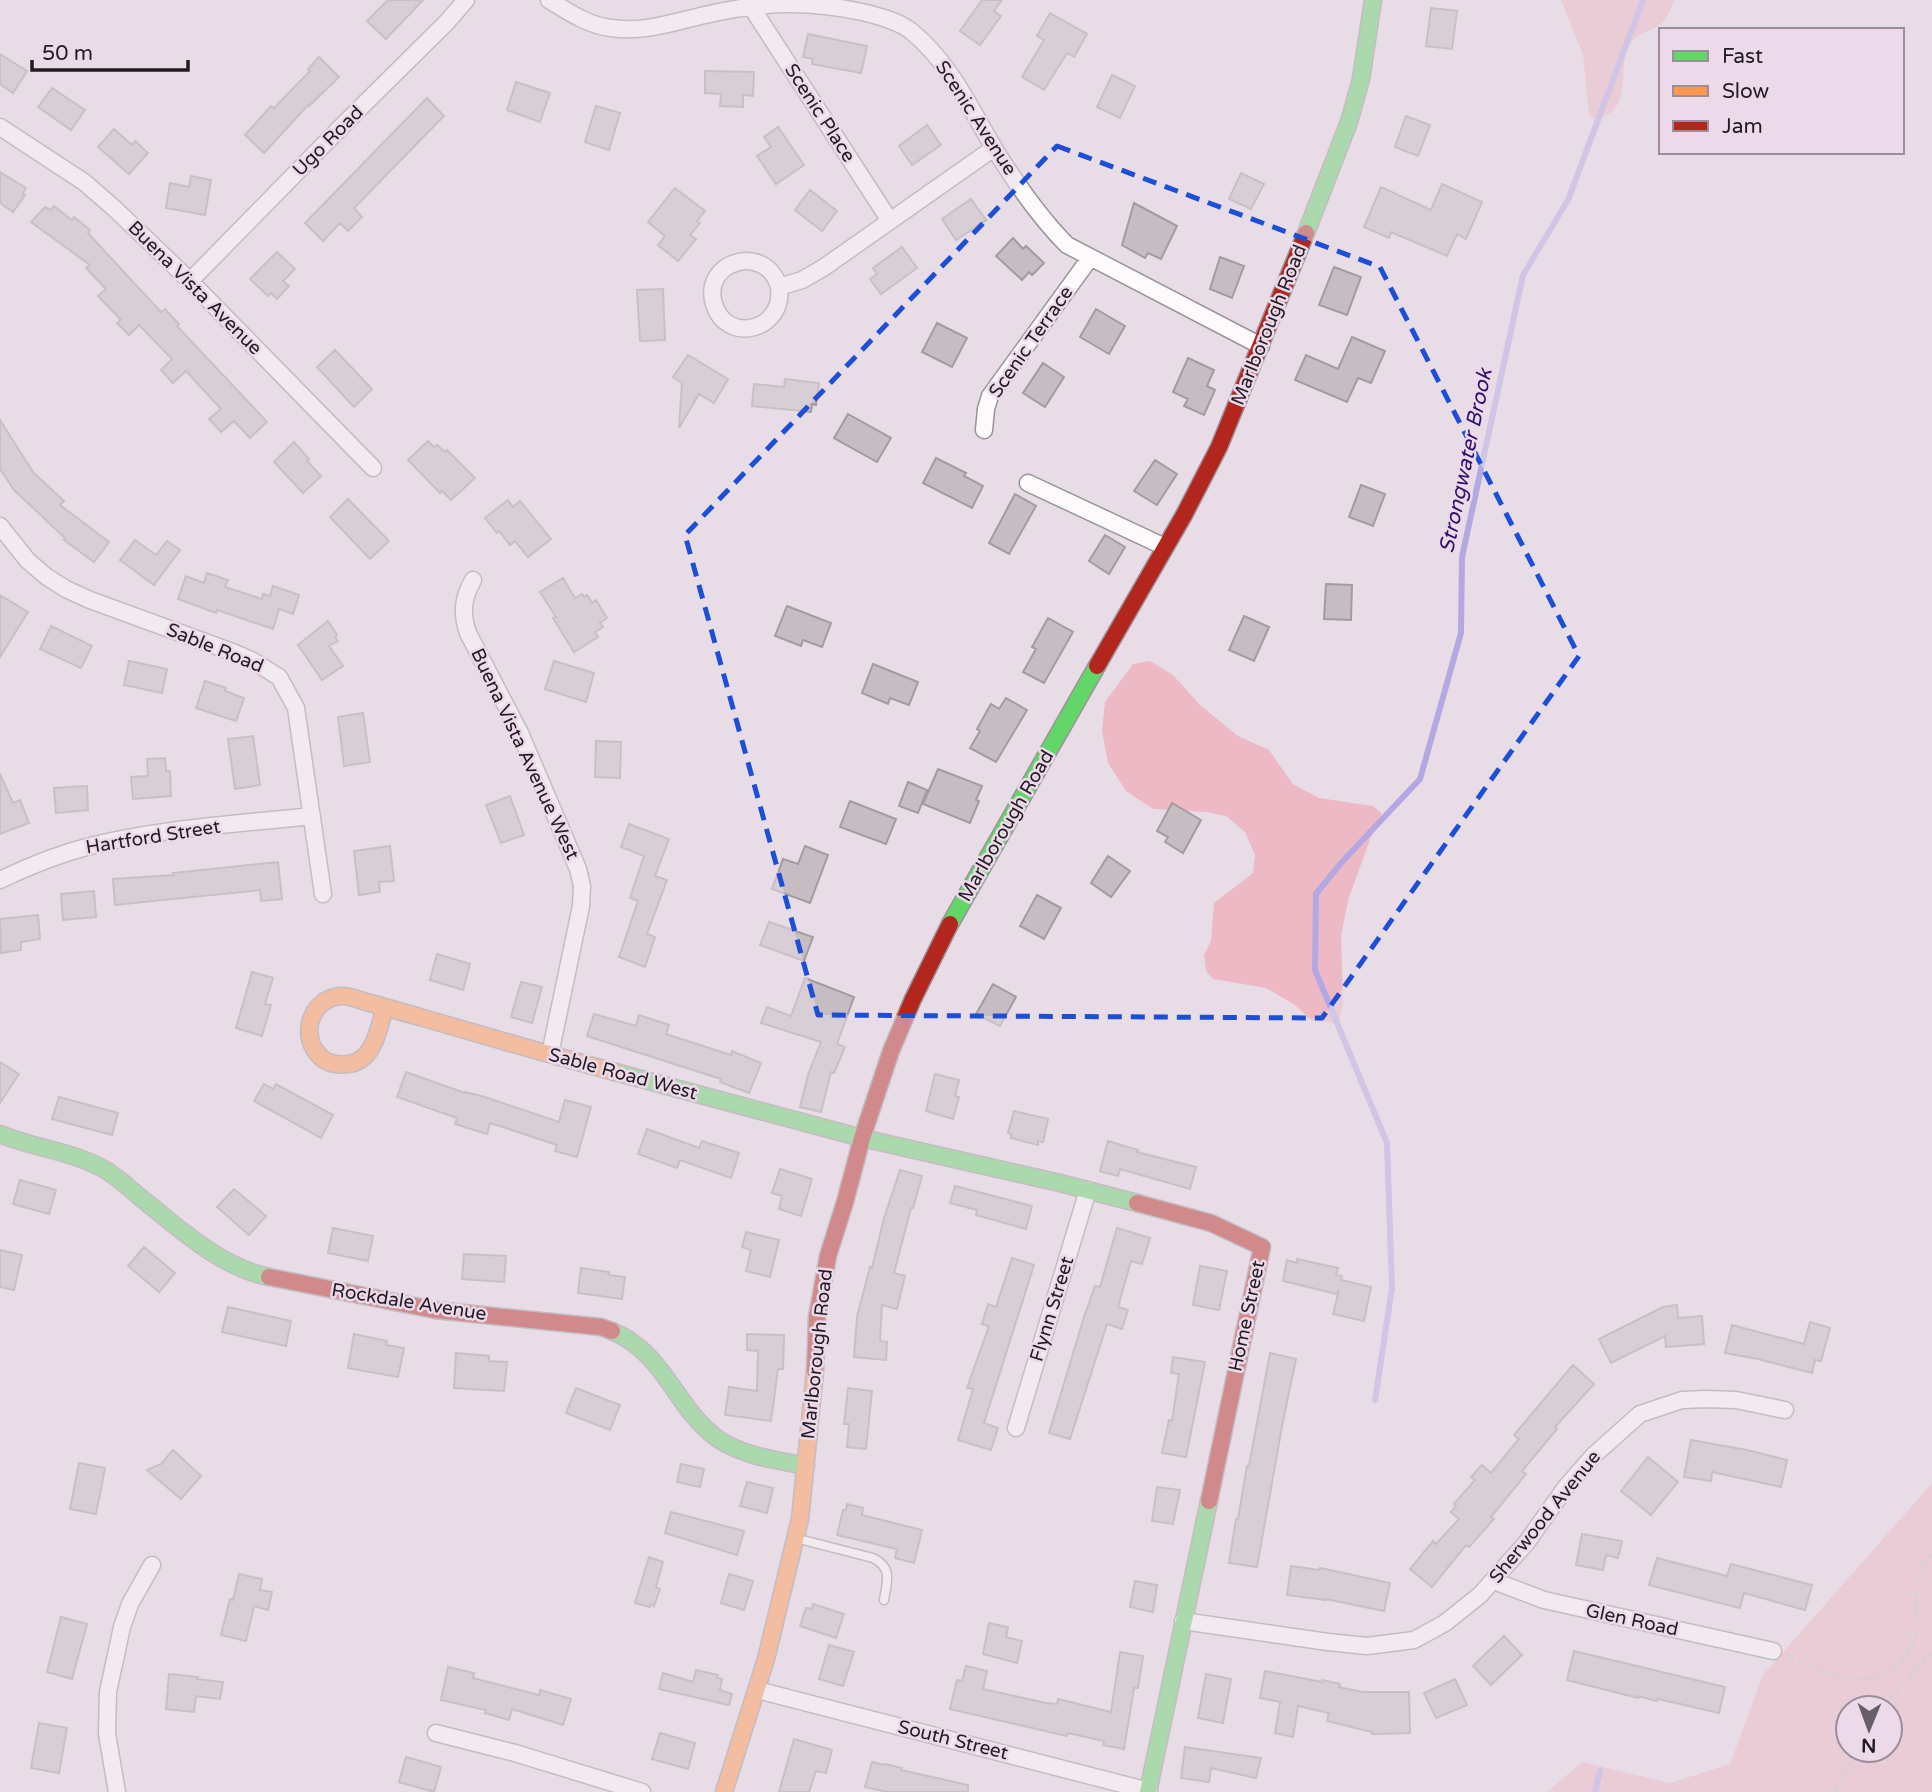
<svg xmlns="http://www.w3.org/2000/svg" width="1932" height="1792" viewBox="0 0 1932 1792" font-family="'Varela Round',sans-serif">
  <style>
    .green { fill: #ecb9c4; fill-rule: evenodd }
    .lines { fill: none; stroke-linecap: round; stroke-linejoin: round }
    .stream { stroke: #b3a8e2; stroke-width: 6 }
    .building { fill: #c6bdc3; stroke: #a49ba1; stroke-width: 2 }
    .lane-casing { stroke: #9b939a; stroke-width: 11 }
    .street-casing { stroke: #9b939a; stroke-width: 19 }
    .fast-casing { stroke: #9b939a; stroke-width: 19 }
    .slow-casing { stroke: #9b939a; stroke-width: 19 }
    .jam-casing { stroke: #9b939a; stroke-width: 19 }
    .path { stroke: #c3c1c3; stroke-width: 3.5; stroke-dasharray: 5 5; stroke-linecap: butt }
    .lane { stroke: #fcfafb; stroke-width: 8 }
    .street { stroke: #fcfafb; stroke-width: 16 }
    .fast { stroke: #63d668; stroke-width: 16 }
    .slow { stroke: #ff974d; stroke-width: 16 }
    .jam { stroke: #b3261e; stroke-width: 16 }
    .marked { fill: none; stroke: #1d4ed8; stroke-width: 5; stroke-dasharray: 14 9; stroke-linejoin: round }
    .labels { text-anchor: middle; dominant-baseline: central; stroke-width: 5; stroke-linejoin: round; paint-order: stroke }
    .street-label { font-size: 19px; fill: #221b22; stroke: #ecd9ea }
    .water-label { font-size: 21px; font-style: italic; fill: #2e106d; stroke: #ecd9ea }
  </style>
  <rect width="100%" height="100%" fill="#e8dde6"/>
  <path class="green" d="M1561 0H1674C1671 8 1668 18 1661 24 1650 32 1636 33 1629 46 1616 71 1635 113 1594 119L1589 115 1583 55Z
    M1150 661 1173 675 1200 705 1238 736 1269 750 1293 784 1319 798 1373 806 1381 813V821L1371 837 1349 897 1341 935 1343 1004 1339 1023 1312 1021 1295 1005 1266 988 1213 979 1206 971 1204 955 1211 941 1214 903 1253 873 1255 855 1245 832 1226 816 1206 812 1153 809 1126 791 1108 763 1102 731 1105 702 1133 664Z
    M1932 1483V1792H1547L1582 1762 1670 1783 1730 1764 1763 1675ZM1890 1708V1750H1848V1708Z"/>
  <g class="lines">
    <path class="stream" d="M1375 1400 1392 1288 1387 1143 1315 970 1316 894 1341 863 1420 779 1461 633 1462 557 1523 275 1568 200 1643 0
      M1595 1792 1600 1771"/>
  </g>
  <path class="building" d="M388 0H423L386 39 367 21Z
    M982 0H1002L994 11 1001 16 980 45 960 31Z
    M1431 8 1457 11 1452 49 1426 46Z
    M1050 13 1087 34 1074 57 1067 53 1044 90 1022 77 1044 40 1037 36Z
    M808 34 867 46 861 73 812 64 813 59 803 57Z
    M0 54 27 71 13 93 0 84Z
    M319 57 339 77 309 106 308 105 264 153 245 135 271 106 274 108 310 71 308 69Z
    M705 71 754 72 753 96 743 95V107L720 106 721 94 705 93Z
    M1112 75 1135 86 1120 118 1097 107Z
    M516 82 550 93 540 122 507 110Z
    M52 88 85 110 71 130 38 107Z
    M427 98 444 116 354 208 362 217 348 231 340 223 323 241 305 223Z
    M596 106 620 113 609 150 585 142Z
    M1406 116 1430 125 1418 156 1395 147Z
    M927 125 941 145 912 165 899 146Z
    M778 127 804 165 776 184 757 156 771 147 764 137Z
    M114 129 132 145 135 141 148 153 129 174 98 147Z
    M0 172 26 188 23 193 25 195 13 212 0 203Z
    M1241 173 1264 184 1251 209 1229 199Z
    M191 176 211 180 205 215 166 208 170 183 189 187Z
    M1442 184 1482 202 1466 239 1457 234 1447 256 1391 232 1389 238 1364 227 1381 187 1431 210Z
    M675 188 705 211 697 221 700 223 690 235 696 239 678 261 658 245 665 236 648 222Z
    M810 190 837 211 822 231 795 210Z
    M971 199 986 220 956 240 942 219Z
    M1134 203 1177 226 1161 259 1148 253 1145 258 1122 245Z
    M54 206 72 220 74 217 90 230 88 233 133 282 161 312 165 309 179 324 177 326 267 422 250 438 234 421 221 432 209 419 221 409 186 371 173 383 161 370 172 359 139 325 129 335 117 323 121 320 98 296 106 289 86 268 90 265 31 222 45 207 51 210Z
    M1013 238 1023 249 1026 246 1044 263 1032 275 1029 272 1022 280 996 256Z
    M902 247 917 268 881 294 870 279 877 274 873 268Z
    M277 252 295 269 283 281 289 286 277 299 271 293 268 296 250 279Z
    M1220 257 1244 266 1232 298 1210 289Z
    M1334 267 1361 277 1347 315 1319 305Z
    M663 289 665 340 640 341 637 290Z
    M1096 309 1125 326 1109 354 1080 337Z
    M937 323 967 338 952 367 922 352Z
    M1352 337 1385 351 1371 383 1358 378 1347 402 1295 380 1306 355 1338 369Z
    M335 350 372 389 354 407 317 367Z
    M688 355 728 379 714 403 699 394 679 428 682 383 673 377Z
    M1188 358 1214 370 1207 386 1215 390 1204 415 1184 406 1188 399 1173 392Z
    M1043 363 1064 377 1045 407 1023 393Z
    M785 379 819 383 816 405 812 404 811 412 752 406 754 384 784 387Z
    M848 414 891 438 877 462 834 438Z
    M0 420 33 472 64 501 60 505 109 542 94 562 64 540 65 538 14 490 0 469Z
    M428 441 434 447 437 445 445 452 447 450 475 478 451 500 442 491 440 493 408 460Z
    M294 442 309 459 307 461 321 476 303 493 274 462Z
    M936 458 966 473 964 476 983 486 972 508 923 483Z
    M1155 460 1177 474 1157 505 1134 491Z
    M1361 485 1385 494 1373 526 1349 517Z
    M1015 494 1036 506 1009 554 989 543Z
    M348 499 389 541 370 559 330 517Z
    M508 500 513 507 520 501 551 539 528 557 515 541 510 545 499 531 497 533 485 518Z
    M1105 535 1125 547 1109 574 1089 561Z
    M135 540 156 555 167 541 180 550 154 585 120 560Z
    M207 573 228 580 225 587 262 599 263 594 270 596 273 586 299 595 293 614 279 609 273 629 217 610 216 613 178 599 186 576 204 583Z
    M563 578 575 598 582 594 584 597 587 595 592 603 596 600 607 618 600 623 603 627 595 632 598 637 574 652 553 618 556 617 540 592Z
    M1326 584 1352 585 1351 620 1324 619Z
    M0 595 28 612 0 657Z
    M787 606 831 623 822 647 803 640 801 646 775 636Z
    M1244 616 1269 627 1254 661 1229 650Z
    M1048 618 1073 632 1044 683 1023 672 1036 649 1032 647Z
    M328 621 337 635 335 637 338 641 329 646 343 666 322 680 298 645Z
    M51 626 92 646 81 668 40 649Z
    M129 661 167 669 162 693 124 685Z
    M554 661 594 673 586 702 545 689Z
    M873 664 918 682 909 705 890 698 888 704 862 693Z
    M205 681 226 688 225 691 244 698 236 721 196 708Z
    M1006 698 1027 710 996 762 970 748 980 731 977 729 991 704 999 709Z
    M363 713 370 762 344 766 338 717Z
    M253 736 260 785 235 789 228 739Z
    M596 741 621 742 620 778 595 777Z
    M165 758 166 771H170L171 796 133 799 131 777 148 776 147 759Z
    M938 769 982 786 976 800 979 801 970 823 923 804Z
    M0 774 13 803 20 800 29 823 0 834Z
    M908 782 927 790 918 813 899 806Z
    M87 786 88 810 56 813 54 788Z
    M510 796 524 835 501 843 486 805Z
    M850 801 896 819 886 844 840 827Z
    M1172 803 1201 820 1183 853 1165 842 1168 837 1157 831Z
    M629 824 669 839 655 876 667 880 647 934 655 937 645 967 619 957 638 901 630 898 644 856 621 847Z
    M390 846 394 881 379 882 380 892 359 895 354 851Z
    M805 846 828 855 810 903 772 889 783 859 798 864Z
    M1108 856 1130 871 1111 897 1091 883Z
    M278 862 282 899 261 901 260 890 115 905 113 879 174 875 173 873Z
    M94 891 96 917 63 920 61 894Z
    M1037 895 1061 908 1044 939 1020 926Z
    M38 915 40 939 21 942V950L1 953 0 919Z
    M769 922 813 937 804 961 760 945Z
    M437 954 470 964 463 990 430 980Z
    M252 972 273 978 265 1004 271 1005 262 1036 236 1028Z
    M805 978 854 997 837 1044 845 1047 834 1073 831 1072 821 1112 800 1107 808 1075 821 1042 761 1023 767 1007 791 1016Z
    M521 982 542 987 532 1023 511 1017Z
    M993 984 1016 997 1000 1026 976 1014Z
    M594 1014 636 1026 639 1015 669 1025 666 1034 731 1055 732 1051 761 1063 749 1093 720 1082 721 1079 587 1036Z
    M0 1062 19 1074 0 1103Z
    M406 1072 465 1093V1092L485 1097 559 1122 565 1100 591 1107 577 1157 555 1151 557 1145 490 1123 487 1134 455 1124 457 1118 397 1097Z
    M935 1074 959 1080 955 1096 959 1097 953 1119 926 1111Z
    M264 1084 273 1089 276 1084 333 1115 321 1138 254 1101Z
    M59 1097 118 1113 112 1135 52 1119Z
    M1014 1111 1048 1119 1043 1142 1038 1141V1145L1011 1138V1134L1008 1133Z
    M647 1129 699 1148 702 1141 739 1153 731 1178 680 1160 677 1168 638 1154Z
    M1108 1141 1138 1150 1137 1152 1196 1167 1190 1189 1120 1169 1118 1176 1100 1171Z
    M780 1169 812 1179 801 1216 779 1209 782 1196 772 1193Z
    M900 1170 922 1176 913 1208H911L894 1273 905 1276 897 1309 882 1305 880 1341 887 1342 886 1360 854 1357 857 1317 870 1267 872 1268 884 1218Z
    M20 1180 56 1190 49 1214 13 1204Z
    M955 1186 1032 1206 1026 1229 976 1215 977 1210 950 1203Z
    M234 1189 266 1216 249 1235 217 1207Z
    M333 1228 373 1236 368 1261 328 1253Z
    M1117 1228 1150 1238 1142 1264 1131 1261 1118 1307 1128 1310 1122 1329 1107 1324 1070 1439 1049 1433 1084 1317 1095 1286 1100 1287Z
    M746 1232 779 1240 770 1277 746 1271 751 1250 742 1247Z
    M144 1247 175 1273 159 1292 128 1266Z
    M0 1250 22 1255 14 1290 0 1287Z
    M464 1254 506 1256 504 1282 462 1279Z
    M1012 1258 1034 1265 984 1423 998 1428 991 1450 958 1440 973 1389 967 1388 989 1326 982 1324 988 1304 996 1307Z
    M1297 1259 1338 1268 1336 1275 1342 1276 1341 1280 1371 1287 1364 1321 1333 1314 1339 1290 1337 1294 1283 1281 1287 1260 1297 1263Z
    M1200 1266 1227 1271 1219 1310 1193 1305Z
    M581 1268 609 1272V1275L625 1277 622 1299 578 1293Z
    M1677 1305 1678 1318 1702 1316 1704 1344 1666 1347 1665 1336 1611 1363 1599 1339 1663 1307Z
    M228 1307 291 1321 286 1346 222 1332Z
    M1810 1322 1830 1328 1821 1361 1815 1360 1812 1373 1758 1359 1725 1353 1732 1325 1804 1344Z
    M354 1334 387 1341 386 1345 404 1348 398 1377 348 1368Z
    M747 1334 784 1335 783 1369H778L771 1421 725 1415 729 1387 757 1391 758 1351 747 1350Z
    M456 1353 489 1356V1361L507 1362 504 1391 454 1388Z
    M1270 1353 1296 1359 1282 1426 1257 1567 1229 1563 1236 1519H1238L1247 1466H1249Z
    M1173 1357 1205 1362 1186 1457 1162 1453 1169 1420 1172 1421 1179 1374 1171 1373Z
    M1573 1365 1594 1384 1555 1427 1557 1429 1522 1471 1526 1474 1491 1517 1494 1519 1469 1547 1466 1545 1432 1587 1410 1569 1433 1541 1436 1544 1459 1519 1451 1512 1456 1506 1454 1504 1475 1480 1471 1477 1482 1465 1491 1473 1519 1439 1514 1435Z
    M576 1388 620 1405 610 1430 566 1413Z
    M848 1388 872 1391 866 1449 847 1447 849 1424H844Z
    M1691 1440 1747 1450 1787 1460 1781 1487 1712 1472 1711 1481 1684 1477Z
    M173 1450 201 1476 181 1499 147 1470 161 1464Z
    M1648 1457 1678 1482 1651 1515 1621 1491Z
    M79 1463 105 1468 96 1514 70 1509Z
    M681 1464 704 1469 700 1487 677 1482Z
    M747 1482 773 1488 767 1513 740 1506Z
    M1157 1487 1180 1490 1173 1524 1152 1521Z
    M847 1504 863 1508 862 1515 922 1530 914 1563 895 1558 897 1549 837 1535 843 1510H846Z
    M671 1512 744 1531 737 1555 665 1533Z
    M1582 1534 1622 1541 1618 1558 1606 1555 1603 1570 1576 1565Z
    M649 1557 663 1562 656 1587 660 1589 654 1606 651 1604 650 1607 635 1603Z
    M1657 1558 1727 1576 1731 1564 1812 1585 1805 1610 1744 1593 1740 1608 1649 1585Z
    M1291 1566 1319 1570 1320 1568 1390 1583 1384 1611 1326 1599V1600L1287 1595Z
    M239 1574 262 1579 260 1590 272 1592 268 1610 254 1606 246 1641 221 1635 230 1599 233 1600Z
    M729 1574 753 1581 744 1610 721 1603Z
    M1135 1581 1157 1585 1153 1612 1130 1607Z
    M813 1604 844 1614 836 1638 800 1626 806 1608 812 1609Z
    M61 1617 87 1624 72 1679 47 1672Z
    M989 1623 1008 1627 1006 1637 1022 1641 1017 1663 983 1654Z
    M1504 1636 1522 1655 1491 1685 1473 1666Z
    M829 1645 854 1652 843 1686 819 1679Z
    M1574 1651 1725 1687 1719 1713 1658 1699 1657 1701 1638 1696V1698L1567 1680Z
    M1120 1652 1143 1656 1138 1688H1134L1124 1749 1103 1745 1104 1741 1068 1733 1067 1736 950 1709 957 1680 962 1681 966 1666 987 1671 983 1689 1046 1703 1057 1704 1058 1699 1111 1712Z
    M448 1667 474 1673 473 1678 539 1695 540 1690 571 1699 563 1725 512 1709 509 1720 485 1713 486 1710 441 1700Z
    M696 1670 718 1675 717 1678 722 1679 720 1690 732 1694 729 1705 659 1689 663 1673 693 1682Z
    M1265 1671 1322 1682V1680L1340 1684 1339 1687 1362 1692H1409L1410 1733 1372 1734V1732L1327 1721 1329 1713 1298 1706 1293 1737 1275 1733 1280 1702 1260 1698Z
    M169 1674 198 1677 197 1679 223 1682 220 1699 196 1696 194 1712 166 1709Z
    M1206 1674 1231 1679 1223 1723 1198 1718Z
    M1455 1679 1467 1705 1436 1718 1424 1693Z
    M39 1723 67 1728 59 1773 31 1768Z
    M660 1733 695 1743 688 1769 652 1759Z
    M794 1739 832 1750 826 1773 816 1771 809 1792H779Z
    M1185 1747 1261 1758 1256 1778 1211 1768 1209 1782 1181 1778Z
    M406 1757 441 1767 434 1792 399 1782Z
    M872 1762 884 1765 885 1764 902 1768 901 1770 968 1785V1792H887L865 1787Z"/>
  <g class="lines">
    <g class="lane-casing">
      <path id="lane" d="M799 1539 873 1558C893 1568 887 1581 884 1600"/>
    </g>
    <g class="street-casing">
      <path id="street" d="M549 0C567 11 589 26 611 28 644 33 674 22 705 15 761 2 806 0 862 12 879 16 898 21 911 31 950 63 969 106 994 148 1015 182 1039 217 1067 245L1261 346
        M750 5 890 221
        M0 127 84 182 115 209 190 281 373 468
        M190 281 349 119 447 22 466 0
        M779 287C785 331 726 345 714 304 701 261 766 242 779 287L802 280 823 268 994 148
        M984 430 986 409 990 396 1090 258
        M1028 483 1165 547
        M0 526 28 561 47 577 66 589 90 600 235 653 253 661 279 677 296 708 323 894
        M473 580C463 598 461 613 468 633L520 733 578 869 582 886 581 906 550 1054
        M0 880C29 866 59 854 90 846 162 828 238 824 312 816
        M1016 1428 1088 1190
        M1494 1581 1544 1600 1773 1651
        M1183 1621 1328 1642 1367 1646 1414 1640 1445 1623 1480 1595 1527 1542 1566 1487 1594 1455 1640 1414 1682 1400 1706 1399 1736 1400 1785 1410
        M757 1690 1149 1791
        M436 1733 515 1753 642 1792
        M117 1792 107 1734 108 1692 122 1627 130 1604 152 1565"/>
    </g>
    <g class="fast-casing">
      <path id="fast" d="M1306 233 1349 122 1361 79 1373 0
        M950 924 1097 666
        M615 1072 862 1138 1060 1183 1137 1203
        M0 1134C33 1148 71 1151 102 1168 117 1176 129 1188 141 1198 179 1228 220 1267 269 1277
        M612 1331C666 1354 674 1407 718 1439 743 1456 776 1460 806 1466
        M1148 1792 1209 1501"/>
    </g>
    <g class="slow-casing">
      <path id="slow" d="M385 1007C377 1034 373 1069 336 1064 325 1063 317 1055 312 1045 303 1023 317 996 343 996 349 996 357 999 363 1001 382 1006 401 1012 420 1017 485 1036 550 1055 615 1072
        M724 1792 766 1659 800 1519 815 1371"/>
    </g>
    <g class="jam-casing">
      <path id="jam" d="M1097 666 1184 515 1219 447 1306 233
        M1137 1203 1211 1223 1262 1247 1209 1501
        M269 1277 435 1310 601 1327 612 1331
        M815 1371 817 1317 828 1256 845 1202 862 1138 891 1051 913 999 950 924"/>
    </g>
    <path class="path" d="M1789 1657C1826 1671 1873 1698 1904 1657 1909 1649 1914 1642 1916 1632 1919 1616 1913 1599 1917 1583 1919 1573 1927 1563 1932 1554
      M1884 1708 1902 1684 1932 1652
      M1834 1792 1858 1750"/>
    <use href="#lane" class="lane"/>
    <use href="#street" class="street"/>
    <use href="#fast" class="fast"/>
    <use href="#slow" class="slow"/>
    <use href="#jam" class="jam"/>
  </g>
  <path d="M0 0H1932V1792H0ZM1057 146 1380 267 1579 656 1322 1018 818 1015 685 535Z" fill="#e8dde6" fill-opacity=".55" fill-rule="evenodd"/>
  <path class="marked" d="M1057 146 1380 267 1579 656 1322 1018 818 1015 685 535Z"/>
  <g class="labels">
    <g class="street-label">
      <text transform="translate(820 113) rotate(57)">Scenic Place</text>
      <text transform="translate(976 118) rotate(57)">Scenic Avenue</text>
      <text transform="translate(328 141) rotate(-45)">Ugo Road</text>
      <text transform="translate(195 288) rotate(45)">Buena Vista Avenue</text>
      <text transform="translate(1269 325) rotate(-68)">Marlborough Road</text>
      <text transform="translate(1031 342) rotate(-55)">Scenic Terrace</text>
      <text transform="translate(215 648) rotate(22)">Sable Road</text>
      <text transform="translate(525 754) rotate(65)">Buena Vista Avenue West</text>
      <text transform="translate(1006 826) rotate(-60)">Marlborough Road</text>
      <text transform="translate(153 837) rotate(-9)">Hartford Street</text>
      <text transform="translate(623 1074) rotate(15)">Sable Road West</text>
      <text transform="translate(409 1302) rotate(9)">Rockdale Avenue</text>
      <text transform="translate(1052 1309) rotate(-73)">Flynn Street</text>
      <text transform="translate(1247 1316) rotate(-78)">Home Street</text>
      <text transform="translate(817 1354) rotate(-84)">Marlborough Road</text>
      <text transform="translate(1545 1517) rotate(-51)">Sherwood Avenue</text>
      <text transform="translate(1632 1620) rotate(12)">Glen Road</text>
      <text transform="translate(953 1740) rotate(14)">South Street</text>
    </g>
    <g class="water-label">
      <text transform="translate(1466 461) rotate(-78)">Strongwater Brook</text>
    </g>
  </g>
  <rect x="1659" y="28" width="245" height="126" fill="#ecd9ea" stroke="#9b8d9a" stroke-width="2"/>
  <rect x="1673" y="51" width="35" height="10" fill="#63d668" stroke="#9b8d9a" stroke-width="2"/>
  <text x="1722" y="63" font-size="21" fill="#221b22">Fast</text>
  <rect x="1673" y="86" width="35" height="10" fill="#ff974d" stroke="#9b8d9a" stroke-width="2"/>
  <text x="1722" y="98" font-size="21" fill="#221b22">Slow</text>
  <rect x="1673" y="121" width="35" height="10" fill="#b3261e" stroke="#9b8d9a" stroke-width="2"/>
  <text x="1722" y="133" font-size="21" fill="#221b22">Jam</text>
  <g transform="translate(1869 1729) rotate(181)"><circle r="33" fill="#ecd9ea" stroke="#9b8d9a" stroke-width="2"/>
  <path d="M0-5L12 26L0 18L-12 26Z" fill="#675f67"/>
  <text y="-10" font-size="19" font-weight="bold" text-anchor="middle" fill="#221b22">N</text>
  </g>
  <path d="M32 60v10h156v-10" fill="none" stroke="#221b22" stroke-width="3.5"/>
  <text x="42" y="60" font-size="21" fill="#221b22" stroke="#ecd9ea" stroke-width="5" paint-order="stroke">50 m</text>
</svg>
